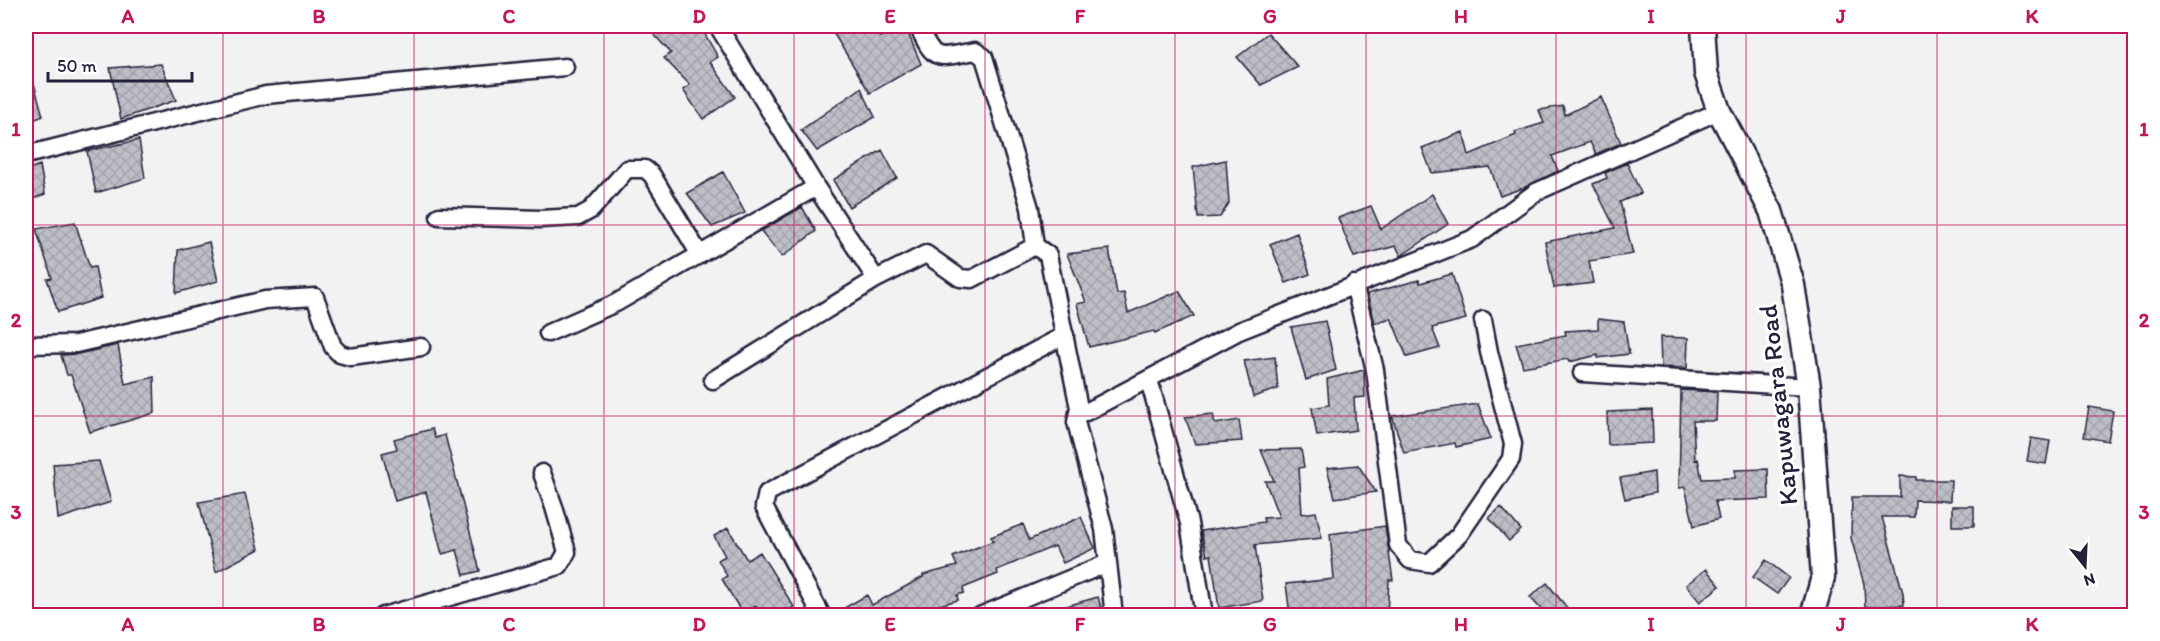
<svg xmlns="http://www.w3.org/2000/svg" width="2160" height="641" viewBox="0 0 2160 641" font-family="Itim,sans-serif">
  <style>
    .building { fill: url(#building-cross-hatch); stroke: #22223b; stroke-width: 1.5 }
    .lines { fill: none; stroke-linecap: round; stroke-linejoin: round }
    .street-casing { stroke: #22223b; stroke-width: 21 }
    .secondary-casing { stroke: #22223b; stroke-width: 27 }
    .street { stroke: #fff; stroke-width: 16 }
    .secondary { stroke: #fff; stroke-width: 22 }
    .grid { fill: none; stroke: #c2185b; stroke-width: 1.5; stroke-opacity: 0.55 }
    .labels { text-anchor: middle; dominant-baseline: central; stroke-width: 6; stroke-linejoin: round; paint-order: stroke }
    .street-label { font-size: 26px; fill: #22223b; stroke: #fff }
    .neatline { fill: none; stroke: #c2185b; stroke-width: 2 }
    .grid-label { font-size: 20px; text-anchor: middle; font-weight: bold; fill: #c2185b }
  </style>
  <defs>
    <pattern id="building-cross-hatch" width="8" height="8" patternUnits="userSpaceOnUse" patternTransform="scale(1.5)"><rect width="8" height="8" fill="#bebec6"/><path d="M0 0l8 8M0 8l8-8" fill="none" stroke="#a3a3ab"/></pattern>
  </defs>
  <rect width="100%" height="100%" fill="#f2f2f3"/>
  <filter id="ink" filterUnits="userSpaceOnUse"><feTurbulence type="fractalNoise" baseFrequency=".0167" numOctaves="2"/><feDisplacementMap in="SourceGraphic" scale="12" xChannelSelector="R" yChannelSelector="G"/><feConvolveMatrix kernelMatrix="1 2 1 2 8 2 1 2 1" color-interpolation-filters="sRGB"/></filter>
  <g filter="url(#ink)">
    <path class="building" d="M646 26H693L699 34 703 31 718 57 710 62 735 97 703 119 683 90 690 85 664 58 671 53Z
      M850 26H867L880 37 905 26 921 64 870 93 834 34Z
      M1268 33 1298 67 1261 85 1237 57Z
      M161 64 176 100 121 119 110 68Z
      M26 69H30L43 116 26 123Z
      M861 88 875 117 817 151 801 130Z
      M1601 97 1621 143 1596 154 1590 142 1552 156 1558 171 1523 188 1500 196 1490 167 1432 173 1422 148 1463 132 1469 155 1516 135 1515 132 1544 123 1539 110 1563 106 1565 115Z
      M139 140 145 178 96 193 87 151Z
      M882 150 897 178 849 207 833 180Z
      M1226 160 1229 203 1220 217 1198 218 1193 167Z
      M1627 163 1641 193 1620 202 1633 254 1589 261 1593 283 1554 288 1545 242 1615 228 1593 184 1607 178 1605 173Z
      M40 165 45 194 26 202V170Z
      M723 172 745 213 712 227 687 193Z
      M1432 194 1448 224 1401 256 1396 246 1354 257 1338 218 1371 206 1381 229Z
      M802 207 816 231 782 257 761 231Z
      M75 222 90 268 95 267 101 298 58 312 47 279 52 278 36 229Z
      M1297 233 1310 274 1286 283 1270 244Z
      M209 242 218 281 176 293 178 250Z
      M1109 249 1117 294 1124 293 1128 313 1179 291 1194 316 1155 333 1154 331 1089 347 1077 304 1086 302 1067 254Z
      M1452 274 1466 319 1432 328 1440 348 1407 357 1391 318 1375 323 1367 294 1419 280 1420 283Z
      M1598 319 1624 322 1629 354 1598 358V355L1569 362 1568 359 1523 367 1516 344 1566 335 1565 331 1598 329Z
      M1325 321 1336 370 1306 380 1291 327Z
      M1660 337 1688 338 1687 368 1661 367Z
      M118 345 125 384 154 377 155 413 90 432 71 375H67L61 355 78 354Z
      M1275 357 1278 389 1253 397 1244 361Z
      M1364 370 1365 397 1354 398 1356 430 1317 436 1312 408 1329 405 1327 379Z
      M1681 390 1717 392 1716 421H1693L1695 460 1698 459 1702 479 1735 478V470L1768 469 1769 499 1715 501 1719 519 1694 526 1685 487 1679 488Z
      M1478 404 1491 439 1456 447 1455 443 1404 453 1392 416Z
      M2089 407 2113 411 2108 441 2084 437Z
      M1652 410 1653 443 1608 445 1607 412Z
      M1213 414 1215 424 1239 420 1242 441 1195 444 1185 417Z
      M432 429 435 438 445 435 480 571 464 575 457 550 442 554 426 492 395 501 382 453 397 449 394 439Z
      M2031 438 2050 441 2046 464 2027 461Z
      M1301 449 1304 467 1299 468 1302 514 1316 512 1322 538 1255 545 1263 601 1219 608 1211 555 1207 556 1201 531 1264 522 1263 518 1279 517 1265 481H1274L1261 450Z
      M99 461 111 502 58 519 53 464Z
      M1358 465 1376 492 1335 498 1327 468Z
      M1654 472 1655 493 1625 499 1620 478Z
      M1900 476 1916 477V480H1951L1950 501 1915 500 1914 517H1882L1903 593 1904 605 1865 607 1864 584 1851 538 1852 497H1900Z
      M245 494 259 549 216 572 199 502Z
      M1952 506H1974V526H1952Z
      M1501 507 1521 530 1509 541 1489 518Z
      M1081 517 1095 548 1063 563 1055 546 997 570 998 574 963 588 964 593 957 595 958 600 936 606 918 615H832L867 595 872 605 923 577V575L957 566 953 557 993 541 991 537 1023 524 1029 540Z
      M1385 526 1393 580H1389L1387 615H1290L1286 584 1334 579 1330 534Z
      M728 528 747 560 760 552 794 607 780 615H761L756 606 742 613 722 579 727 576 718 560 725 556 714 536Z
      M1766 560 1789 578 1777 594 1753 577Z
      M1706 569 1720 586 1700 602 1686 585Z
      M1547 583 1573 615H1546L1530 597Z
      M1098 597 1103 615H1050L1049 611Z"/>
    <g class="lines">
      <g class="street-casing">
        <path id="street" d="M718 26 816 187 876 279 926 254 960 278 972 279 1035 246 1048 255 1079 408 1086 412 1239 331 1472 239 1536 192 1719 111
          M918 26C935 63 936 58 975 51L984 57 1030 208 1035 246
          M26 155 266 95 565 67
          M439 216 540 219 578 217 591 210 627 169H645L652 175 700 255
          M1354 284 1375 370 1398 545 1410 560 1429 563 1459 535 1511 459 1513 444 1489 352 1483 320
          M548 333 616 303 816 187
          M26 345 76 344 265 300 315 297 333 347 340 354 351 357 421 347
          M1582 373 1809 387
          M713 380 876 279
          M1149 380 1189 523 1204 616
          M1108 563 1114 616
          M383 616 559 566 567 552 554 507 542 473
          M822 616 764 507 767 493 1065 335
          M980 616 1108 563 1104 529 1076 422 1079 408"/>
      </g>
      <g class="secondary-casing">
        <path id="secondary" d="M1703 26 1706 73 1719 111 1771 211 1793 285 1809 387 1823 577 1812 616"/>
      </g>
      <use href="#street" class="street"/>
      <use href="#secondary" class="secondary"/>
    </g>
  </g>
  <path class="grid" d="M223 26V616M414 26V616M604 26V616M794 26V616M985 26V616M1175 26V616M1366 26V616M1556 26V616M1746 26V616M1937 26V616M26 225H2134M26 416H2134"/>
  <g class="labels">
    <g class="street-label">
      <text transform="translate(1778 405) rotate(-96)">Kapuwagara Road</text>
    </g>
  </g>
  <rect width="2160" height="641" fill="none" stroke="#fff" stroke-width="66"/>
  <g transform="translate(2085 566) rotate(162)" stroke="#ffffff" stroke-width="4.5" paint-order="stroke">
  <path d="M0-4.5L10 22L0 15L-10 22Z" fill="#22223b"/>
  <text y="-9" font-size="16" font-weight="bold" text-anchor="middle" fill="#22223b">N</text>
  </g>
  <path d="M48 72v9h144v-9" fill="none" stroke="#22223b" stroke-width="3"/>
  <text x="57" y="72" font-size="18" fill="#22223b" stroke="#ffffff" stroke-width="4.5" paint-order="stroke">50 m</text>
  <rect x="33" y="33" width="2094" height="575" class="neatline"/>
  <g class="grid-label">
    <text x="128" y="23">A</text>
    <text x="319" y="23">B</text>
    <text x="509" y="23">C</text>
    <text x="699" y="23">D</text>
    <text x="890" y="23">E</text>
    <text x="1080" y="23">F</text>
    <text x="1270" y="23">G</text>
    <text x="1461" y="23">H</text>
    <text x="1651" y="23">I</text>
    <text x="1841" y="23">J</text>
    <text x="2032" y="23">K</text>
    <text x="16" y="136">1</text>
    <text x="2144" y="136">1</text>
    <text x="16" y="327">2</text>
    <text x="2144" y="327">2</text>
    <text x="16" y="519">3</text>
    <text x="2144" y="519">3</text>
    <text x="128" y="631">A</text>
    <text x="319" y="631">B</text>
    <text x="509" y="631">C</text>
    <text x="699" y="631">D</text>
    <text x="890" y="631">E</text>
    <text x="1080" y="631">F</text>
    <text x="1270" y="631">G</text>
    <text x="1461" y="631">H</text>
    <text x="1651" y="631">I</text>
    <text x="1841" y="631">J</text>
    <text x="2032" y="631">K</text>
  </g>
</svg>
